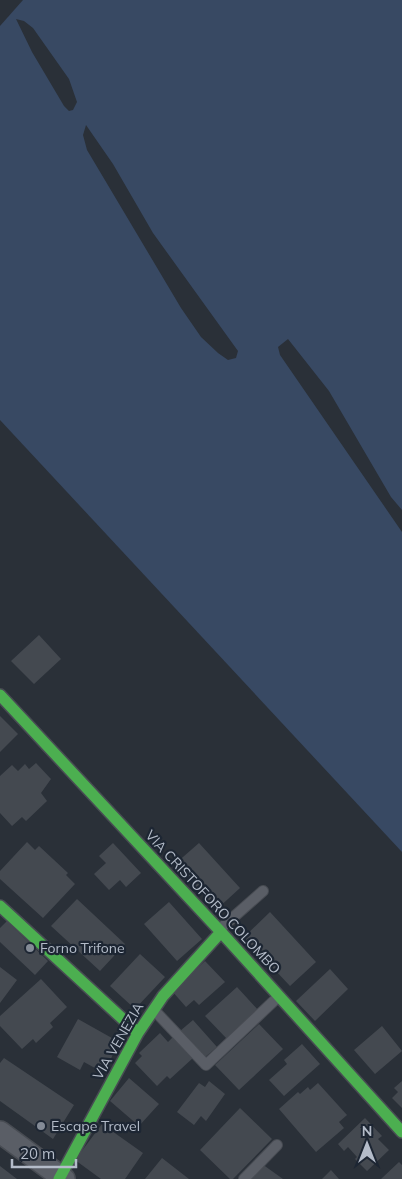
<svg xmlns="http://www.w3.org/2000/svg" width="402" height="1179" viewBox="0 0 402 1179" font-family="Mulish,sans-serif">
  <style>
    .water { fill: #384963 }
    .pier { fill: #2a3038 }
    .building { fill: #444950 }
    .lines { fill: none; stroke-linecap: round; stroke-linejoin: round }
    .lane-casing { stroke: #484c53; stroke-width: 12 }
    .street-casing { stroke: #484c53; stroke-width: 24 }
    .fast-casing { stroke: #484c53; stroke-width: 14 }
    .lane { stroke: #5a5e66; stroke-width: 10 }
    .street { stroke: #5a5e66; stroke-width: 21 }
    .fast { stroke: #4caf50; stroke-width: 11 }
    .poi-dot { fill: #848b96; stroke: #1d2633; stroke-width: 2 }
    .labels { text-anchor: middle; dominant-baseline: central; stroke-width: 4.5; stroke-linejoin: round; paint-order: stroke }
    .street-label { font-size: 14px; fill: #b4bcc9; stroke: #1d2633 }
    .poi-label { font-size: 14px; fill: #b4bcc9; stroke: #1d2633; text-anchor: start }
  </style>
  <rect width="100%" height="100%" fill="#2a3038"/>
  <path class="water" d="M23 0H402V852L0 420V26Z"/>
  <path class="pier" d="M16 19 24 21 33 28 69 79 77 102 73 110 69 111 64 106 32 52Z
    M86 125 113 164 153 233 238 351 236 358 228 360 218 353 201 337 181 308 87 150 83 135Z
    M288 339 329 391 391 497 402 510V532L280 355 278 347Z"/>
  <path class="building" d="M39 635 61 659 34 684 11 661Z
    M0 716 18 734 0 752Z
    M36 763 51 779 41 793 47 801 26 821 22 817 12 826 0 813V776L12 765 18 771 25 764 29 769Z
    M27 842 35 850 39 846 68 873 66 875 75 884 43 918 0 879V871Z
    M113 843 141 873 126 887 120 880 109 890 94 874 106 863 99 856Z
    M199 843 240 888 216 910 175 864Z
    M77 899 125 944 100 971 51 926Z
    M169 902 202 939 177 961 144 924Z
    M270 912 316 962 290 986 244 937Z
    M7 921 48 961 35 975 0 942V928Z
    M140 954 165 977 135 1009 110 986Z
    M205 961 225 982 199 1005 194 1000 186 1007 172 991Z
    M0 967 17 980 0 1003Z
    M330 969 348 989 315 1021 296 1001Z
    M41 979 67 1007 50 1023 53 1027 36 1043 33 1039 22 1049 0 1026V1016Z
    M237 987 259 1011 227 1039 205 1016Z
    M78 1019 119 1042 104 1073 84 1062 80 1070 57 1057Z
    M193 1020 217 1047 204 1058 180 1031Z
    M259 1024 283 1049 239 1090 215 1065Z
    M382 1026 402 1051 375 1074 354 1050Z
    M160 1033 168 1042 173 1037 193 1058 170 1079 167 1076 157 1086 135 1063 142 1056 139 1053Z
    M302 1044 320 1064 284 1096 269 1080 287 1064 284 1060Z
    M4 1058 74 1105 53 1139 0 1101V1063Z
    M129 1078 159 1104 139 1126 110 1101Z
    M209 1081 225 1094 206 1121 201 1116 194 1125 177 1112 199 1083 205 1087Z
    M402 1081V1108L392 1098 398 1092 394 1088Z
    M318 1083 347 1115 339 1122 344 1128 316 1152 279 1109 298 1092 300 1094 308 1087 310 1090Z
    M240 1108 272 1139 233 1179H230L200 1150Z
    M365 1118 382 1136 378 1139 389 1150 367 1171 355 1159 357 1157 348 1147 344 1151 338 1144Z
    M102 1124 143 1153 125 1179H101L75 1160Z
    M162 1158 189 1179H145Z
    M399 1162 402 1165V1179H381Z
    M262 1164 283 1179H251Z
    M0 1166 17 1179H0Z
    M331 1170 339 1179H322Z"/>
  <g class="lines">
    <g class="lane-casing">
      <path id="lane" d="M220 929 263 891
        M155 1011 206 1065 278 997
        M244 1179 277 1145"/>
    </g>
    <g class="street-casing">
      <path id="street" d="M0 1132 64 1179"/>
    </g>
    <g class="fast-casing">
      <path id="fast" d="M0 695 221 932 402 1132
        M0 906 138 1033
        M59 1179 138 1033 163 996 221 932"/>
    </g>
    <use href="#lane" class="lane"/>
    <use href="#street" class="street"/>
    <use href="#fast" class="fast"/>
  </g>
  <g class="poi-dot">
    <circle cx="30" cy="948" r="5"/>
    <circle cx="41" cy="1126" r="5"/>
  </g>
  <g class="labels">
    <g class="street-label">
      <text transform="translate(213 902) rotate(47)">VIA CRISTOFORO COLOMBO</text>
      <text transform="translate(118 1041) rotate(-60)">VIA VENEZIA</text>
    </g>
    <g class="poi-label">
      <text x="40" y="948">Forno Trifone</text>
      <text x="51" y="1126">Escape Travel</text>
    </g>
  </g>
  <g transform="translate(367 1144)" stroke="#1d2633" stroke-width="4" paint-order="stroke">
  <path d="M0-4L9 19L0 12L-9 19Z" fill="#b4bcc9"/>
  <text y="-8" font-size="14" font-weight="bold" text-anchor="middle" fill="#b4bcc9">N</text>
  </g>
  <path d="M12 1159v8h64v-8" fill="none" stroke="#b4bcc9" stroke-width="2.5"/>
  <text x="20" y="1159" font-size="15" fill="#b4bcc9" stroke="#1d2633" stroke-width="4" paint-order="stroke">20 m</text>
</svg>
